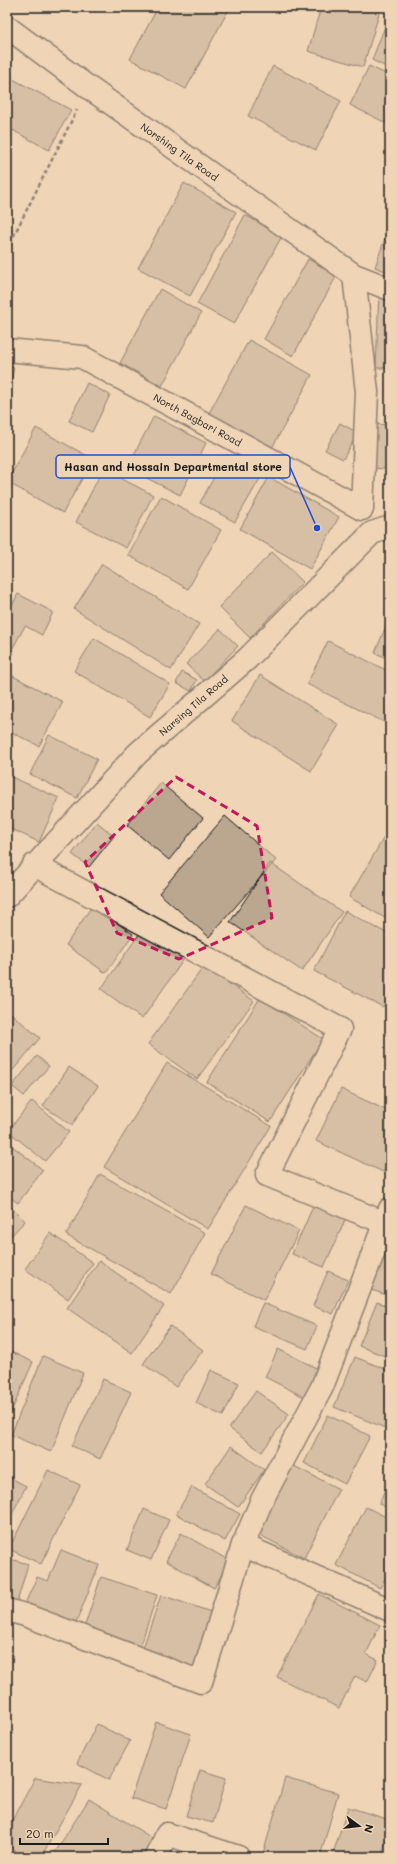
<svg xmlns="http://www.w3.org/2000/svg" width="397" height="1864" viewBox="0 0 397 1864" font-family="Mali,sans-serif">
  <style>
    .building { fill: #bba690; stroke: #1c1c1c }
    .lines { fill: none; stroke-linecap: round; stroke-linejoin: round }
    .minor-casing { stroke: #1c1c1c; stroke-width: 25 }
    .path { stroke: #1c1c1c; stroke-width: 2.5; stroke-dasharray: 4 3; stroke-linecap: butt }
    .minor { stroke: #efd4b6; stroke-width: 22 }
    .marked { fill: none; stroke: #c2185b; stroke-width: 3; stroke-dasharray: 8 5; stroke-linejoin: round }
    .labels { text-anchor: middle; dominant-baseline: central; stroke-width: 3; stroke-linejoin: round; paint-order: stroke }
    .street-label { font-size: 10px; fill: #1c1c1c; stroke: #efd4b6 }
    .leader { fill: none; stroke: #1d4ed8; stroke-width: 1.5 }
    .callout-dot { fill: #1d4ed8; stroke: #efd4b6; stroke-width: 1.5 }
    .callout { fill: #efd4b6; stroke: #1d4ed8; stroke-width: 1.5 }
    .callout-label { font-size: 11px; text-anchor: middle; font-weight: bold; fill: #1c1c1c }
  </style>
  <rect width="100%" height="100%" fill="#efd4b6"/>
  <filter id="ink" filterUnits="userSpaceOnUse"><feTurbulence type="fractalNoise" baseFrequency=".025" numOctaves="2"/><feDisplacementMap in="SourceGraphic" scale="8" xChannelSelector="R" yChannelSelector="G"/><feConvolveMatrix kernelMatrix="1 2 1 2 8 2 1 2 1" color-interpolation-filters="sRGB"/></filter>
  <g filter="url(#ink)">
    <path class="building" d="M158 7H230L186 89 130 59Z
      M321 7H381L363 67 308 51Z
      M384 29 390 32V69L372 60Z
      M273 66 341 101 316 150 248 116Z
      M369 66 390 76V125L350 105Z
      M9 77 71 110 49 150 7 127V81Z
      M184 183 236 212 190 296 138 268Z
      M245 215 282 236 234 324 197 304Z
      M390 224V273L375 267Z
      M308 259 337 275 293 356 264 339Z
      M160 289 201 313 162 386 120 363Z
      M379 290 390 294V368H376Z
      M249 340 312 375 272 448 209 413Z
      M7 366 14 368 7 396Z
      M87 383 110 395 92 432 69 421Z
      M154 416 206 443 180 495 127 468Z
      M340 423 358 433 343 459 325 450Z
      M373 424 390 425V469L370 468Z
      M36 428 93 459 63 513 7 482Z
      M226 455 262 475 235 522 200 503Z
      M103 469 153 495 126 548 76 522Z
      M269 477 339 517 310 569 240 529Z
      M161 496 221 530 188 589 128 555Z
      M272 552 303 582 250 638 219 607Z
      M102 564 199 624 171 670 74 609Z
      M18 594 53 612 42 635 25 626 11 651 7 648V615Z
      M390 616V659L375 653Z
      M220 629 238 646 204 681 186 664Z
      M94 638 170 684 150 717 74 671Z
      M328 641 390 672V725L307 684Z
      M182 672 197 680 191 691 176 683Z
      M7 673 63 702 39 746 7 730Z
      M260 675 339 725 311 771 232 721Z
      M49 735 97 759 77 798 30 774Z
      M7 775 59 798 39 842 7 827Z
      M161 783 203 818 169 860 127 825Z
      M225 816 276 860 209 937 159 893Z
      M97 822 114 836 89 867 72 854Z
      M390 827V921L349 897Z
      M270 863 342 912 302 971 230 922Z
      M92 906 133 934 106 973 66 945Z
      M345 911 390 935V994L383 1007 314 971Z
      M142 930 184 959 142 1019 101 989Z
      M204 966 254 1001 197 1079 148 1044Z
      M260 998 323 1039 270 1122 207 1082Z
      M7 1010 40 1038 13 1070 7 1065Z
      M37 1056 49 1066 24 1096 12 1086Z
      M167 1063 271 1126 208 1229 104 1167Z
      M69 1067 98 1086 72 1125 43 1106Z
      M341 1089 390 1112V1157L383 1172 316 1141Z
      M32 1101 69 1132 45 1161 8 1131Z
      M7 1142 43 1170 18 1203 7 1195Z
      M100 1174 205 1233 171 1294 66 1235Z
      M315 1202 347 1216 324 1267 292 1254Z
      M7 1203 25 1221 7 1240Z
      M246 1205 299 1231 264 1300 211 1274Z
      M50 1233 93 1263 68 1299 25 1269Z
      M388 1239 390 1240V1296L371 1290Z
      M99 1261 164 1306 132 1353 67 1308Z
      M328 1271 348 1280 333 1314 313 1306Z
      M7 1297 12 1299 7 1308Z
      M377 1302 390 1307V1358L359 1346Z
      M263 1303 317 1326 307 1349 253 1326Z
      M170 1326 203 1350 176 1387 143 1364Z
      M278 1349 318 1369 304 1397 265 1377Z
      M7 1350 33 1362 7 1421Z
      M43 1356 83 1373 51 1452 11 1435Z
      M355 1357 390 1371V1430L334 1407Z
      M211 1370 239 1383 223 1416 196 1403Z
      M103 1379 131 1392 100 1459 72 1446Z
      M256 1391 289 1414 262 1452 229 1428Z
      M328 1415 370 1436 345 1484 304 1463Z
      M231 1446 264 1470 238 1507 205 1484Z
      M286 1462 339 1489 304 1558 252 1531Z
      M48 1470 80 1485 41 1564 9 1549Z
      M7 1476 26 1486 7 1524Z
      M390 1477V1509L379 1504Z
      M192 1487 240 1514 225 1541 176 1514Z
      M366 1507 390 1519V1569L380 1588 336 1565Z
      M144 1509 169 1520 151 1560 127 1550Z
      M181 1533 230 1561 214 1588 166 1561Z
      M61 1550 99 1565 74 1628 23 1608 37 1577 48 1581Z
      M7 1558 28 1564 16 1606 7 1603Z
      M101 1577 157 1595 139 1650 83 1631Z
      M319 1594 380 1625 366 1654 378 1660 367 1682 355 1676 339 1708 277 1677Z
      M161 1595 217 1614 197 1673 141 1654Z
      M156 1722 191 1734 166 1809 131 1798Z
      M97 1724 130 1741 109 1780 77 1763Z
      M200 1770 226 1778 213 1823 186 1816Z
      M35 1778 82 1785 41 1857H22L7 1844V1830Z
      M285 1778 338 1793 320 1857H262Z
      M89 1799 152 1838 142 1857H52Z
      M348 1807 390 1820V1828L381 1857H332Z"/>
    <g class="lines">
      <g class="minor-casing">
        <g id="minor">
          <path id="s1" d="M7 27 88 87 354 275 390 289"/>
          <path id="s2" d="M7 350 82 357 362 509 367 392 354 275"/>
          <path d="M34 865 340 1029 267 1175 390 1225"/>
          <path id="s3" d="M7 896 138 753 247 659 372 533 390 527"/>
          <path d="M243 1545 390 1610"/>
          <path d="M7 1610 25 1615 201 1682 243 1545 262 1500 322 1387 390 1209"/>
          <path d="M157 1857 167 1834 238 1857"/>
        </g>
      </g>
      <path class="path" d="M7 249 77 110"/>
      <use href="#minor" class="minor"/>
    </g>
  </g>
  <path d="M0 0H397V1864H0ZM176 777 257 826 272 918 179 959 117 933 85 862Z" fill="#efd4b6" fill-opacity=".55" fill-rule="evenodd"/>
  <path class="marked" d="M176 777 257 826 272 918 179 959 117 933 85 862Z"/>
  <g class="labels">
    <g class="street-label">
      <text stroke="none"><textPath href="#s1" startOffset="213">Norshing Tila Road</textPath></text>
      <text stroke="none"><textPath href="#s2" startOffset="207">North Bagbari Road</textPath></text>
      <text stroke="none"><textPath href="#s3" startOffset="267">Narsing Tila Road</textPath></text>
    </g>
  </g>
  <path class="leader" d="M317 528L290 467"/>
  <circle class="callout-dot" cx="317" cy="528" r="4"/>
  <rect class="callout" x="56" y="455" width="234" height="23" rx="4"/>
  <g class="callout-label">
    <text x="173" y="471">Hasan and Hossain Departmental store</text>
  </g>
  <rect width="397" height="1864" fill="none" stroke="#efd4b6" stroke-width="24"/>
  <rect x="12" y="12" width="373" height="1840" fill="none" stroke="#1c1c1c" stroke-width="1.5" filter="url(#ink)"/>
  <g transform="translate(359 1826) rotate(105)" stroke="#efd4b6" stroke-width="3" paint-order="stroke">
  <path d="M0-3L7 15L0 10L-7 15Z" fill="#1c1c1c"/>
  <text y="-6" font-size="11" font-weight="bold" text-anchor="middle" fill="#1c1c1c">N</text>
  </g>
  <path d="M20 1838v6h88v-6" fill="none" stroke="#1c1c1c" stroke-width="2"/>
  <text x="26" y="1838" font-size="12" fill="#1c1c1c" stroke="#efd4b6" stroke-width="3" paint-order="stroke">20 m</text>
</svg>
